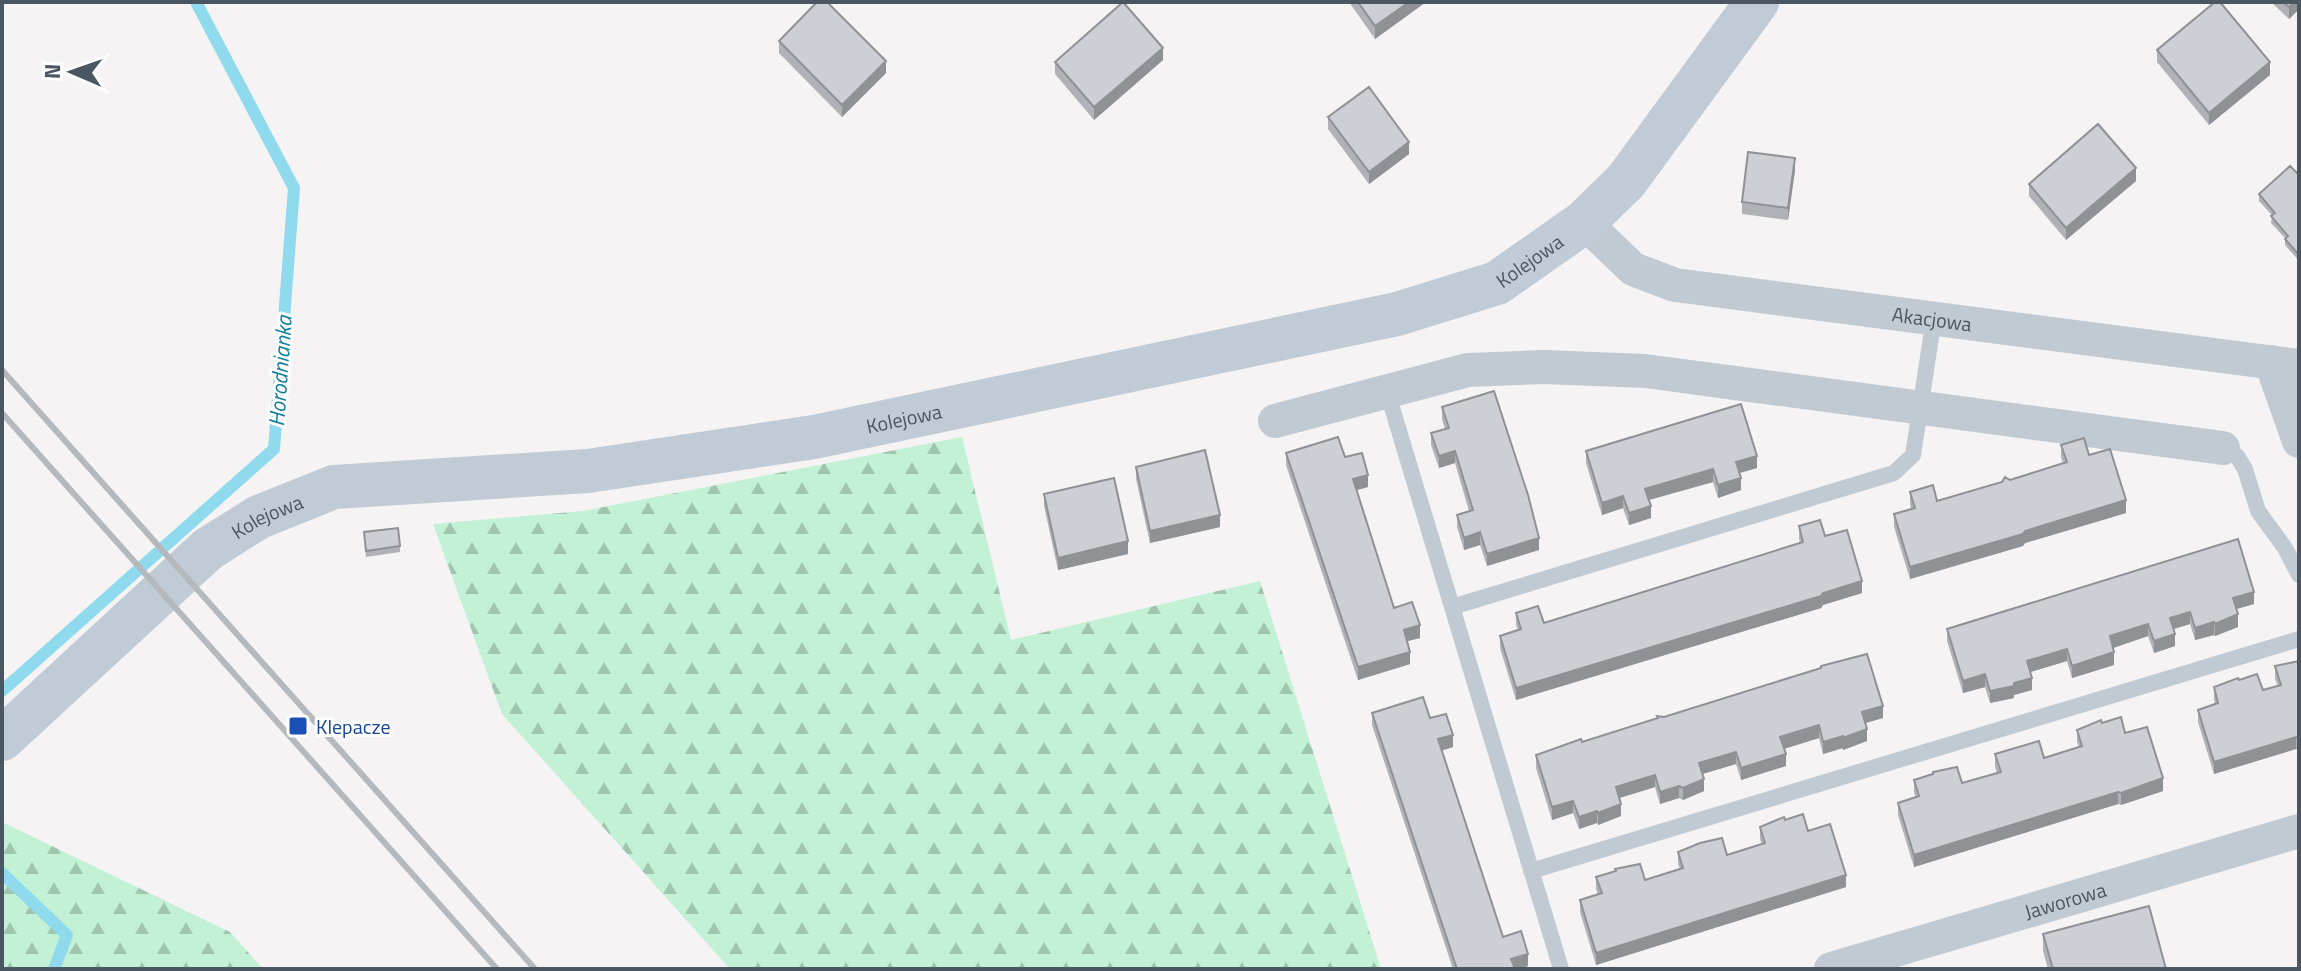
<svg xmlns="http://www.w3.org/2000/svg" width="2301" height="971" viewBox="0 0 2301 971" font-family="'Titillium Web',sans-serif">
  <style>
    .forest { fill: url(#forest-firs) }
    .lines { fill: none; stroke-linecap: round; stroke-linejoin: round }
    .stream { stroke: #90daee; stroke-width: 12 }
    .lane { stroke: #c1cad2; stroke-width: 16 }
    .street { stroke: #c1cad2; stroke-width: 34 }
    .secondary { stroke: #c1cbd6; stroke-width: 44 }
    .rail { stroke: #b5b8bd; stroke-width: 6 }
    .wall { fill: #b0b2b7 }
    .shaded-wall { fill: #909195 }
    .building { fill: #cdcfd5; stroke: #909195; stroke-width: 2 }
    .transit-dot { fill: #1a4fb4; stroke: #fff; stroke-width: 3 }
    .labels { text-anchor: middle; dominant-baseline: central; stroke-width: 6; stroke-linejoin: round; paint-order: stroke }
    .street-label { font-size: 20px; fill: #4a5661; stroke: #fff }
    .transit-label { font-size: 20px; fill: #164399; stroke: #fff; text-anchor: start }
    .water-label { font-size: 22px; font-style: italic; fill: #0c7c9b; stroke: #fff }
  </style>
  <defs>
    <pattern id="forest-firs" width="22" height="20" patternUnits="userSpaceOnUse" patternTransform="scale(2)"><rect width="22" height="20" fill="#c3f1d5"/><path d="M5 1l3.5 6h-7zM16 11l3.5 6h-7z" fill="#a0c6b0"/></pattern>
  </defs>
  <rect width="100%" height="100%" fill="#f5f3f3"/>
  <path class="forest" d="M962 437 1011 640 1260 581 1381 969H730L502 714 433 524 583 511Z
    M2 822 230 932 263 969H2Z"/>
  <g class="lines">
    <path class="stream" d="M2 691 274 449 294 188 196 2
      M2 873 67 935 54 969"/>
    <path class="lane" d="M1387 391 1561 969
      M2223 448 2237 456 2245 469 2258 511 2285 548 2299 575
      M1452 607 1894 473 1913 455 1934 318
      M1531 871 2299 639"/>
    <g class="street">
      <path id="s1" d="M1584 222 1633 269 1675 285 2299 366"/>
      <path d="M2271 362 2299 441"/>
      <path d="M1275 421 1468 370 1544 367 1645 371 2223 448"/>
      <path id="s2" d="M1831 969 2299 831"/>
    </g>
    <path class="secondary" id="s3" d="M2 739 208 549 259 517 334 487 588 471 814 437 1397 314 1497 283 1584 222 1626 181 1757 2"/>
    <path class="rail" d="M2 370 535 969
      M2 413 497 969"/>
  </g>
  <path class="wall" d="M1349 2H1426L1375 39Z
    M2271 2H2299V9L2289 19Z
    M779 41 886 73 842 117 779 53Z
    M2157 50 2270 75 2209 125 2157 62Z
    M1163 60 1094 120 1055 74V62Z
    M1328 117 1409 154 1369 184 1328 129Z
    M1795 170 1788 220 1742 214V202Z
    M2299 175V261L2285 245V238L2271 223 2272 215 2259 201V194Z
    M2136 181 2066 240 2029 196V184Z
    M1442 407 1539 550 1487 566 1480 545 1464 550 1457 527V515L1469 511 1455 463 1439 468 1431 445V433L1445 429 1442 419Z
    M2061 445 2089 455 2126 513 2025 543 2023 546 1910 579 1894 527V514L1911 509 1910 504V492L1937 501 2010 480 2063 463 2061 457Z
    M1586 451 1757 468 1739 473 1741 490 1718 498 1713 482 1649 500 1651 518 1629 525 1623 508 1602 515 1586 463Z
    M1286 453 1368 487 1357 490 1394 608 1420 638 1407 641 1410 664 1358 680 1286 465Z
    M1136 467 1220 527 1150 543 1136 479Z
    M1044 494 1128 554 1058 570 1044 506Z
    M1799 526 1825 536 1862 593 1823 605 1821 608 1516 700 1500 648V636L1518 630 1516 625V613L1544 623 1800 543 1799 539Z
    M364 532 400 546V552L366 557Z
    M2254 604 2236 609 2238 627 2215 636 2214 635 2195 640 2190 624 2174 629 2175 646 2154 653 2148 636 2113 648 2114 665 2072 678 2067 661 2030 672 2032 690 2014 695V698L1990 703 1985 687 1963 693 1947 641V629Z
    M2299 661V751L2296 749 2214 774 2198 722V710L2215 704 2214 699V687L2239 680 2263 690 2278 686 2275 679V666Z
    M1372 713 1430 718 1453 747 1442 750 1503 937 1528 966 1518 969H1453L1372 725Z
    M1664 717 1883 718 1865 723 1867 741 1843 750V748L1823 754 1819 738 1784 749 1786 766 1741 780 1736 764 1702 774 1704 791 1683 800 1679 798 1660 804 1655 787 1619 798 1621 816 1598 825 1597 823 1579 829 1573 813 1552 820 1536 768V755Z
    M2102 723 2125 733 2163 791 2121 805 2118 804 1914 867 1898 815V803L1916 798 1914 792V780L1962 783 1997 773 1995 767V754L2044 758 2079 747 2077 742V730Z
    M1785 820 1808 831 1846 887 1596 965 1580 912V900L1598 894 1596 889V877L1645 880 1680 869 1678 864V852L1727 855 1762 844 1760 839V827Z
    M2043 934 2166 969H2048L2043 951Z"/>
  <path class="shaded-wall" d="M1409 2H1426L1375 39V26Z
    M2293 2H2299V9L2289 19V7Z
    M1163 48V60L1094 120V107Z
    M886 61V73L842 117V105Z
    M2270 62V75L2209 125V113Z
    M1409 142V154L1369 184V172Z
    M1795 158V170L1788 220V208Z
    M2136 168V181L2066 240V228Z
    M1455 451V463L1439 468V456Z
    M1757 456V468L1736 474V462Z
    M1713 469V482L1645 501V489Z
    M1368 475V487L1353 491V479Z
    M1741 478V490L1718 498V485Z
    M1623 496V508L1602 515V503Z
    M2126 500V513L2025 543 2023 546 1910 579V567Z
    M1651 506V518L1629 525V513Z
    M1220 515V527L1150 543V531Z
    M1480 532V545L1464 550V538Z
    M1539 538V550L1487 566V554Z
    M1128 541V554L1058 570V558Z
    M1862 581V593L1823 605 1821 608 1516 700V688Z
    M2254 592V604L2233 610V598Z
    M2190 612V624L2170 630V618Z
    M2238 614V627L2215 636V624Z
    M2214 622V635L2195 640V628Z
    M2148 624V636L2110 649V636Z
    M1420 625V638L1404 642V630Z
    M2175 634V646L2154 653V641Z
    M2067 649V661L2027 673V661Z
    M1410 652V664L1358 680V667Z
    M2114 652V665L2072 678V666Z
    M1985 674V687L1963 693V681Z
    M2032 678V690L2014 695V698L1990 703V691Z
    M1883 706V718L1862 724V712Z
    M1819 725V738L1780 750V737Z
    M1867 729V741L1843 750V738Z
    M1453 735V747L1438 752V739Z
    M1843 736V748L1823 754V742Z
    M2296 737V749L2214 774V762Z
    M1736 752V764L1699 775V763Z
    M1786 754V766L1741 780V768Z
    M1655 775V787L1616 799V787Z
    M2163 778V791L2121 805V793Z
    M1704 779V791L1683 800V788Z
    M1679 786V798L1660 804V792Z
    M2118 792V804L1914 867V855Z
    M1573 801V813L1552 820V807Z
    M1621 804V816L1598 825V813Z
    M1597 811V823L1579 829V817Z
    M1846 875V887L1596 965V953Z
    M1528 954V966L1518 969H1511V959Z"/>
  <path class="building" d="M817 2H827L886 61 842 105 779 41Z
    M1123 2 1163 48 1094 107 1055 62Z
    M1358 2H1409L1375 26Z
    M2215 2H2220L2270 62 2209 113 2157 50Z
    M2283 2H2293L2289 7Z
    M1369 87 1409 142 1369 172 1328 117Z
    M2098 124 2136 168 2066 228 2029 184Z
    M1748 152 1795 158 1788 208 1742 202Z
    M2290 166 2299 175V255L2285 239 2288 236 2271 216 2275 213 2259 194Z
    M1494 391 1528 495 1539 538 1487 554 1480 532 1464 538 1457 515 1473 510 1455 451 1439 456 1431 433 1449 428 1442 407Z
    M1741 404 1757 456 1736 462 1741 478 1718 485 1713 469 1645 489 1651 506 1629 513 1623 496 1602 503 1586 451Z
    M1338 437 1345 457 1362 453 1368 475 1353 479 1394 608 1412 602 1420 625 1404 630 1410 652 1358 667 1286 453Z
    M2084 438 2089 455 2110 449 2126 500 2025 531 2023 534 1910 567 1894 514 1915 508 1910 492 1933 485 1937 501 2002 482 2005 477 2010 480 2067 462 2061 445Z
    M1205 450 1220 515 1150 531 1136 467Z
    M1114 478 1128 541 1058 558 1044 494Z
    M1820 520 1825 536 1847 530 1862 581 1823 593 1821 596 1516 688 1500 636 1521 629 1516 613 1538 606 1544 623 1803 542 1799 526Z
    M398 528 400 546 366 551 364 532Z
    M2238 539 2254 592 2233 598 2238 614 2215 624 2214 622 2195 628 2190 612 2170 618 2175 634 2154 641 2148 624 2110 636 2114 652 2072 666 2067 649 2027 661 2032 678 2014 683V686L1990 691 1985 674 1963 681 1947 629Z
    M1867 654 1883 706 1862 712 1867 729 1843 738V736L1823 742 1819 725 1780 737 1786 754 1741 768 1736 752 1699 763 1704 779 1683 788 1679 786 1660 792 1655 775 1616 787 1621 804 1598 813 1597 811 1579 817 1573 801 1552 807 1536 755 1581 739 1582 742 1658 718 1657 716 1664 717 1821 668V666Z
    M2299 661V739L2296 737 2214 762 2198 710 2218 703 2214 687 2238 678 2239 680 2257 674 2263 690 2281 685 2275 666Z
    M1423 697 1430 718 1446 714 1453 735 1438 739 1503 937 1521 931 1528 954 1511 959 1515 969H1457L1372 713Z
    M2121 717 2125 733 2147 727 2163 778 2121 793 2118 792 1914 855 1898 803 1919 796 1914 780 1933 774V772L1957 767 1962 783 2001 772 1995 754 2039 741 2044 758 2082 746 2077 730 2101 720 2102 723Z
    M1803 814 1808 831 1830 824 1846 875 1596 953 1580 900 1602 893 1596 877 1616 871 1615 869 1640 864 1645 880 1683 868 1678 852 1700 843 1722 838 1727 855 1765 843 1760 827 1784 817 1785 820Z
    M2149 906 2166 969H2053L2043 934Z"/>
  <rect class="transit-dot" x="288" y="716" width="20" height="20" rx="4"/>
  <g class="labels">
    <g class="street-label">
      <text stroke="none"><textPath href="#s3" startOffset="1644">Kolejowa</textPath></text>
      <text stroke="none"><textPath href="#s1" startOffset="372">Akacjowa</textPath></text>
      <text stroke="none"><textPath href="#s3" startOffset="996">Kolejowa</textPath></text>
      <text stroke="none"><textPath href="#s3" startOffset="348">Kolejowa</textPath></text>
      <text stroke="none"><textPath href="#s2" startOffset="244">Jaworowa</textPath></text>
    </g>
    <g class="transit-label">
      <text x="316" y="726">Klepacze</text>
    </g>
    <g class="water-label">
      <text transform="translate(280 371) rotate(-86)">Horodnianka</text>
    </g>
  </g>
  <rect width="2301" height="971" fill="none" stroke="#4a5661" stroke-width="8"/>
  <g transform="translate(72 72) rotate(272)" stroke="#ffffff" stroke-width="6" paint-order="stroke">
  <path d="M0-6L14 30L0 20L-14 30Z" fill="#4a5661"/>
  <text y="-12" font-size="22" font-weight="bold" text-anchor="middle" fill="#4a5661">N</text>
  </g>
</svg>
